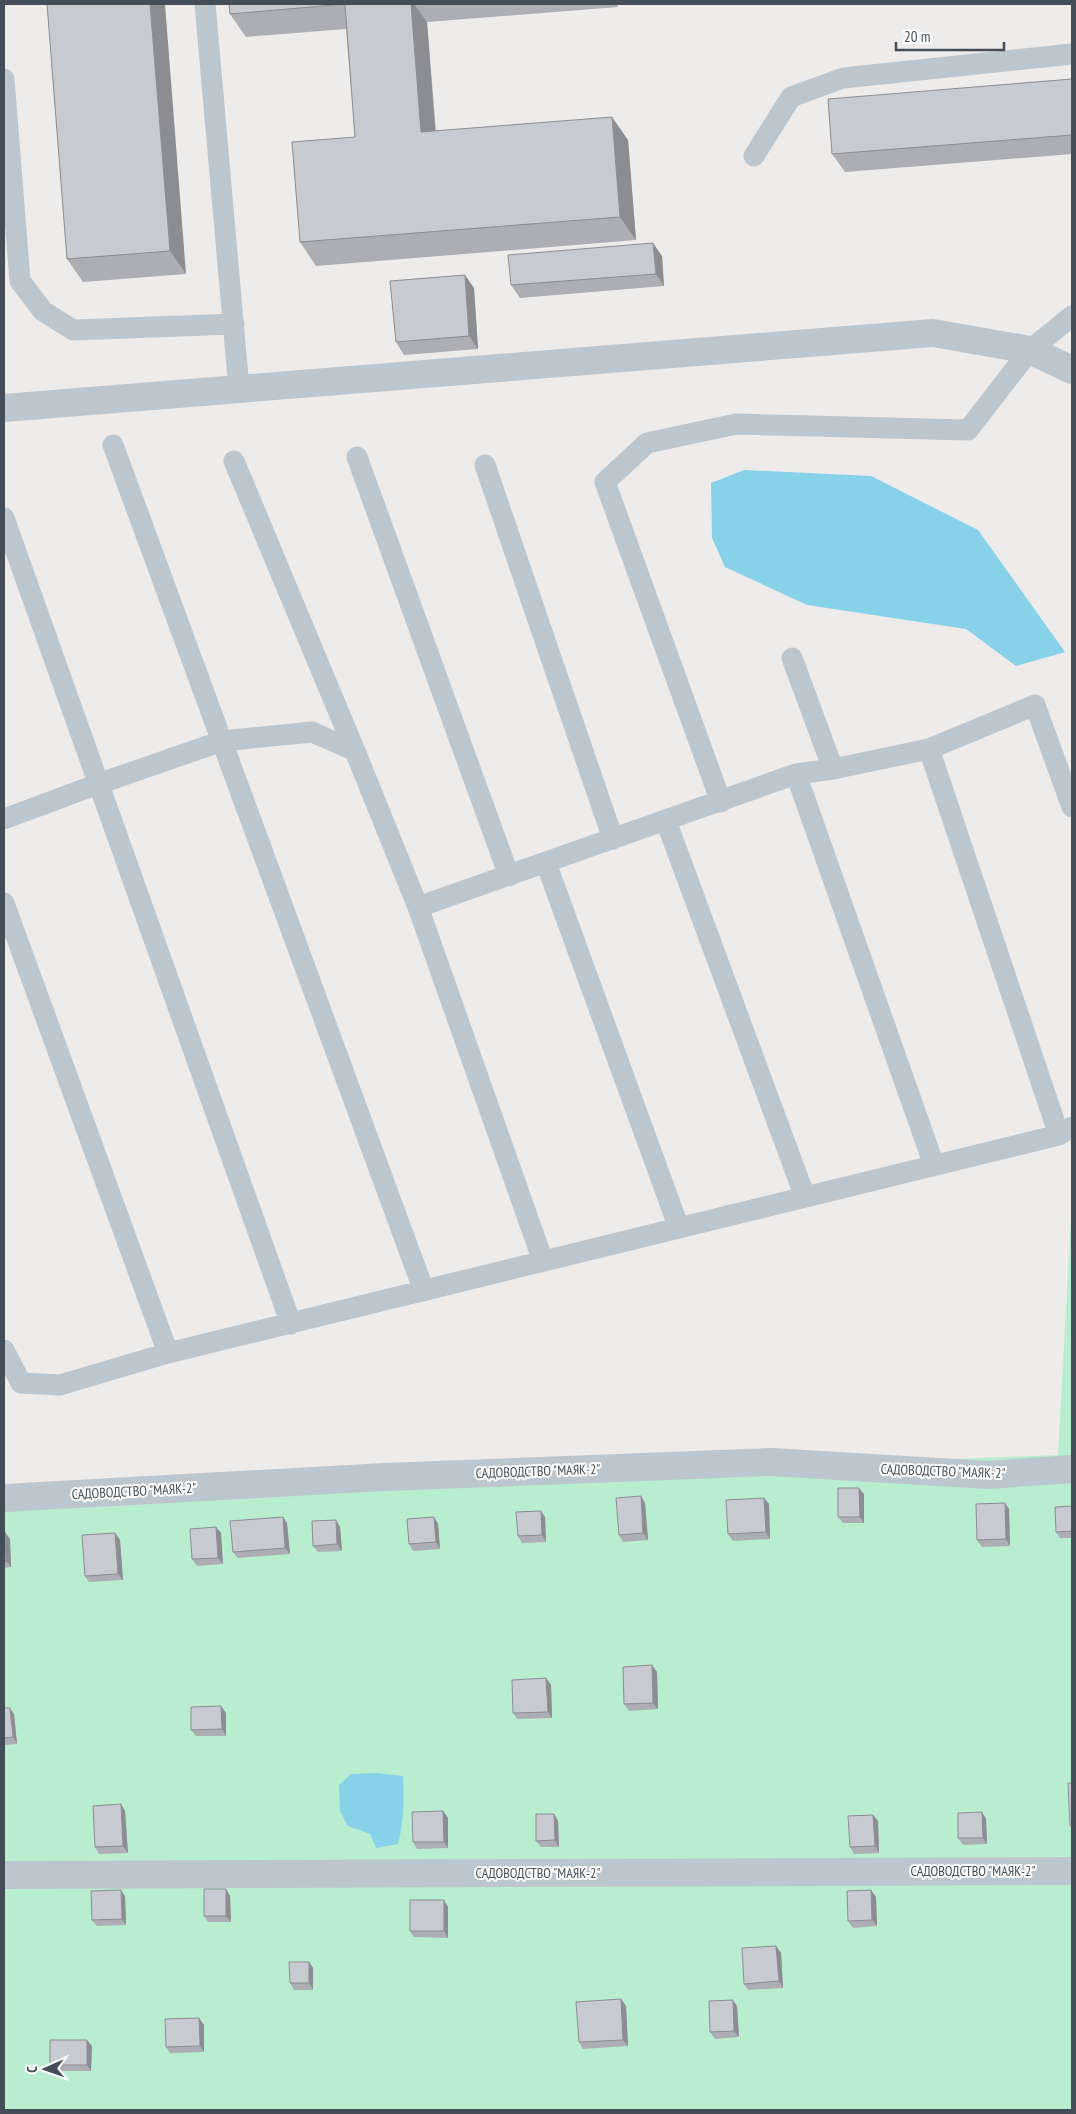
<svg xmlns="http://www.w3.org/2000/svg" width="1076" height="2114" viewBox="0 0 1076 2114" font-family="'PT Sans Narrow',sans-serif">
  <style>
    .green { fill: #b9edcf }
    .water { fill: #87d2e9 }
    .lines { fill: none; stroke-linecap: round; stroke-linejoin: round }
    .lane { stroke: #bcc6ce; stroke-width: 21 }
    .street { stroke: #bcc6ce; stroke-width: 28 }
    .wall { fill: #acaeb4 }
    .shaded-wall { fill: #8c8d92 }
    .building { fill: #c8cad1; stroke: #8c8d92 }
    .labels { text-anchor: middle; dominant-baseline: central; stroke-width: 4; stroke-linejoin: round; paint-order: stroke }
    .street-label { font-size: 14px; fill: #444e58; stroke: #fff }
  </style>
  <rect width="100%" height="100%" fill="#eeebeb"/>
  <path class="green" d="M1072 1217V2110H4V1496L1058 1455 1071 1218Z"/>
  <path class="water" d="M744 470 871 476 978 530 1065 652 1016 666 966 629 807 605 725 567 712 538 711 483Z
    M376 1773 403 1776C404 1799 404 1822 398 1844L376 1848 370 1834 348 1826 340 1811 339 1785 351 1774Z"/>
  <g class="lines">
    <path class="lane" d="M205 4 239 389
      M4 79 20 281 43 311 73 330 234 324
      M754 156 791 97 843 78 1072 54
      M113 445 424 1291
      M357 457 509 876
      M234 461 355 751
      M485 465 613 839
      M4 518 291 1324
      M792 658 833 769
      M929 749 1059 1135
      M796 774 934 1165
      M721 802 605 482 647 443 736 424 968 430 1030 350 1072 316
      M4 819 98 784 222 741 312 732 355 751 418 907 543 1261
      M666 821 805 1197
      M546 863 679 1228
      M4 903 168 1353
      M418 907 796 774 833 769 929 749 1035 705 1072 807
      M4 1350 21 1383 60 1385 168 1353 1059 1135 1072 1127"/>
    <path class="street" d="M4 408 933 333 1030 350 1072 370
      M4 1498 385 1477 771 1462 988 1475 1072 1469
      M4 1875 1072 1871"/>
  </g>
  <path class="wall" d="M47 4 186 274 83 282 67 259Z
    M229 4H617L618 7 427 22 436 131 628 140 636 240 316 266 300 242 355 137 346 29 246 37 230 14Z
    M1072 79V154L845 172 832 154Z
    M662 256 664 286 520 298 511 285Z
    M474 288 478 349 404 355 396 342Z
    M864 1494V1523H843L838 1517Z
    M641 1496 645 1503 648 1540 623 1542 619 1535Z
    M764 1498 769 1504 770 1539 733 1541 728 1534Z
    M1072 1506V1538H1060L1056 1532Z
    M1009 1509 1010 1546 982 1547 977 1540Z
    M283 1517 287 1523 290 1554 238 1558 233 1552Z
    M434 1517 438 1524 440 1549 413 1551 409 1544Z
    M545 1517 546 1542 522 1543 518 1536Z
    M216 1527 221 1533 223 1564 197 1566 192 1559Z
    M340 1527 342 1551 318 1552 313 1546Z
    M4 1532 10 1539 11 1567 4 1568Z
    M115 1533 120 1540 123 1580 89 1582 85 1576Z
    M657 1672 658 1709 629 1711 624 1704Z
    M546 1678 551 1685 552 1718 517 1719 513 1713Z
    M4 1708 14 1714 17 1744 4 1745Z
    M226 1713V1736H196L191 1730Z
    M125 1811 128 1853 99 1854 95 1847Z
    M443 1811 448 1818V1848L417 1849 413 1842Z
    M982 1812 986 1819 987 1844 963 1845 958 1838Z
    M554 1814 558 1821 559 1847H541L536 1841Z
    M873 1815 878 1821 879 1853 854 1854 850 1847Z
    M226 1889 230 1896 231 1922H208L204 1916Z
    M125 1896 126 1925 97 1926 92 1920Z
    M876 1897 877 1926 853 1928 848 1921Z
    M448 1907V1938L414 1937 410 1931Z
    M776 1946 781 1953 783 1988 748 1990 744 1984Z
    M309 1962 313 1968V1990H294L290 1983Z
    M621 1999 626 2006 628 2046 583 2049 579 2042Z
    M737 2006 739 2037 715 2039 710 2032Z
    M199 2018 204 2025V2052L170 2053 166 2047Z
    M92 2046 91 2071H54L50 2065Z"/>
  <path class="shaded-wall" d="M150 4H165L186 274 170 251Z
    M411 4H414L427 22 437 155 421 132Z
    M612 117 628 140 636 240 620 217Z
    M653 243 662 256 664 286 656 274Z
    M465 275 474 288 478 349 469 336Z
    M859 1488 864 1494V1523L860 1517Z
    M641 1496 645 1503 648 1540 643 1533Z
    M764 1498 769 1504 770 1539 766 1532Z
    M1005 1503 1009 1509 1010 1546 1006 1539Z
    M541 1511 545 1517 546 1542 542 1535Z
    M283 1517 287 1523 290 1554 285 1548Z
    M434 1517 438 1524 440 1549 436 1542Z
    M336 1520 340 1527 342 1551 337 1544Z
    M216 1527 221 1533 223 1564 218 1558Z
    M5 1532 10 1539 11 1567 6 1561Z
    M115 1533 120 1540 123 1580 118 1574Z
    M652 1665 657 1672 658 1709 653 1703Z
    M546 1678 551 1685 552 1718 548 1712Z
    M221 1706 226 1713V1736L222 1729Z
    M10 1708 14 1714 17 1744 13 1737Z
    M121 1804 125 1811 128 1853 123 1846Z
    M443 1811 448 1818V1848L444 1842Z
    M982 1812 986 1819 987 1844 983 1838Z
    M554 1814 558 1821 559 1847 555 1840Z
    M873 1815 878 1821 879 1853 875 1846Z
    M226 1889 230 1896 231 1922 226 1916Z
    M121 1890 125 1896 126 1925 122 1919Z
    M871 1890 876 1897 877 1926 872 1920Z
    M444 1900 448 1907V1938L444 1931Z
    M776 1946 781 1953 783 1988 779 1981Z
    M309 1962 313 1968V1990L309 1983Z
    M621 1999 626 2006 628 2046 623 2040Z
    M733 2000 737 2006 739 2037 734 2031Z
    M199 2018 204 2025V2052L200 2046Z
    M87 2040 92 2046 91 2071 87 2065Z"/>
  <path class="building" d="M47 4H150L170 251 67 259Z
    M229 4H411L421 132 612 117 620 217 300 242 292 142 355 137 345 4 230 14Z
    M1072 79V135L832 154 828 99Z
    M653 243 656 274 511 285 508 255Z
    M465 275 469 336 396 342 390 281Z
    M838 1488H859L860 1517H838Z
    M641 1496 643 1533 619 1535 616 1498Z
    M764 1498 766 1532 728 1534 726 1500Z
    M1005 1503 1006 1539 977 1540 976 1504Z
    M1072 1506V1531L1056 1532 1055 1507Z
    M541 1511 542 1535 518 1536 516 1512Z
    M283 1517 285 1548 233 1552 230 1521Z
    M434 1517 436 1542 409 1544 407 1519Z
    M336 1520 337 1544 313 1546 312 1521Z
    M216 1527 218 1558 192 1559 190 1529Z
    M4 1532H5L6 1561H4Z
    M115 1533 118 1574 85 1576 82 1535Z
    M652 1665 653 1703 624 1704 623 1667Z
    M546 1678 548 1712 513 1713 512 1680Z
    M221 1706 222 1729 191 1730V1707Z
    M4 1708H10L13 1737 4 1738Z
    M1068 1783H1072V1826H1070Z
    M121 1804 123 1846 95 1847 93 1806Z
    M443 1811 444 1842H413L412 1812Z
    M982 1812 983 1838H958V1813Z
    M536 1814H554L555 1840 536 1841Z
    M873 1815 875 1846 850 1847 848 1816Z
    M204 1889H226V1916H204Z
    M121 1890 122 1919 92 1920 91 1891Z
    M871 1890 872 1920 848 1921 847 1891Z
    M410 1900H444V1931H410Z
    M776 1946 779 1981 744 1984 742 1948Z
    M289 1962H309V1983H290Z
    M621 1999 623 2040 579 2042 576 2002Z
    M733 2000 734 2031 710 2032 709 2001Z
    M199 2018 200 2046 166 2047 165 2019Z
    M50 2040H87V2065H50Z"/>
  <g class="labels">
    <g class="street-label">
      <text transform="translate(538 1471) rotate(-2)">САДОВОДСТВО "МАЯК-2"</text>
      <text transform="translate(943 1471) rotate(2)">САДОВОДСТВО "МАЯК-2"</text>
      <text transform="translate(134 1491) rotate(-3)">САДОВОДСТВО "МАЯК-2"</text>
      <text x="973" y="1871">САДОВОДСТВО "МАЯК-2"</text>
      <text x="538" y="1873">САДОВОДСТВО "МАЯК-2"</text>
    </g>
  </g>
  <rect width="1076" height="2114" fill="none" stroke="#444e58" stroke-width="10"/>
  <g transform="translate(45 2069) rotate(268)" stroke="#ffffff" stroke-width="4" paint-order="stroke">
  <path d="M0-4L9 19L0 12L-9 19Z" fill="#444e58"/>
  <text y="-8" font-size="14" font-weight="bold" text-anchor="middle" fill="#444e58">С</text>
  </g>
  <path d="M896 42v8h108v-8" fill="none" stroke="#444e58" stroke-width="2.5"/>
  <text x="904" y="42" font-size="15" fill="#444e58" stroke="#ffffff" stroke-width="4" paint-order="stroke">20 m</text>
</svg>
